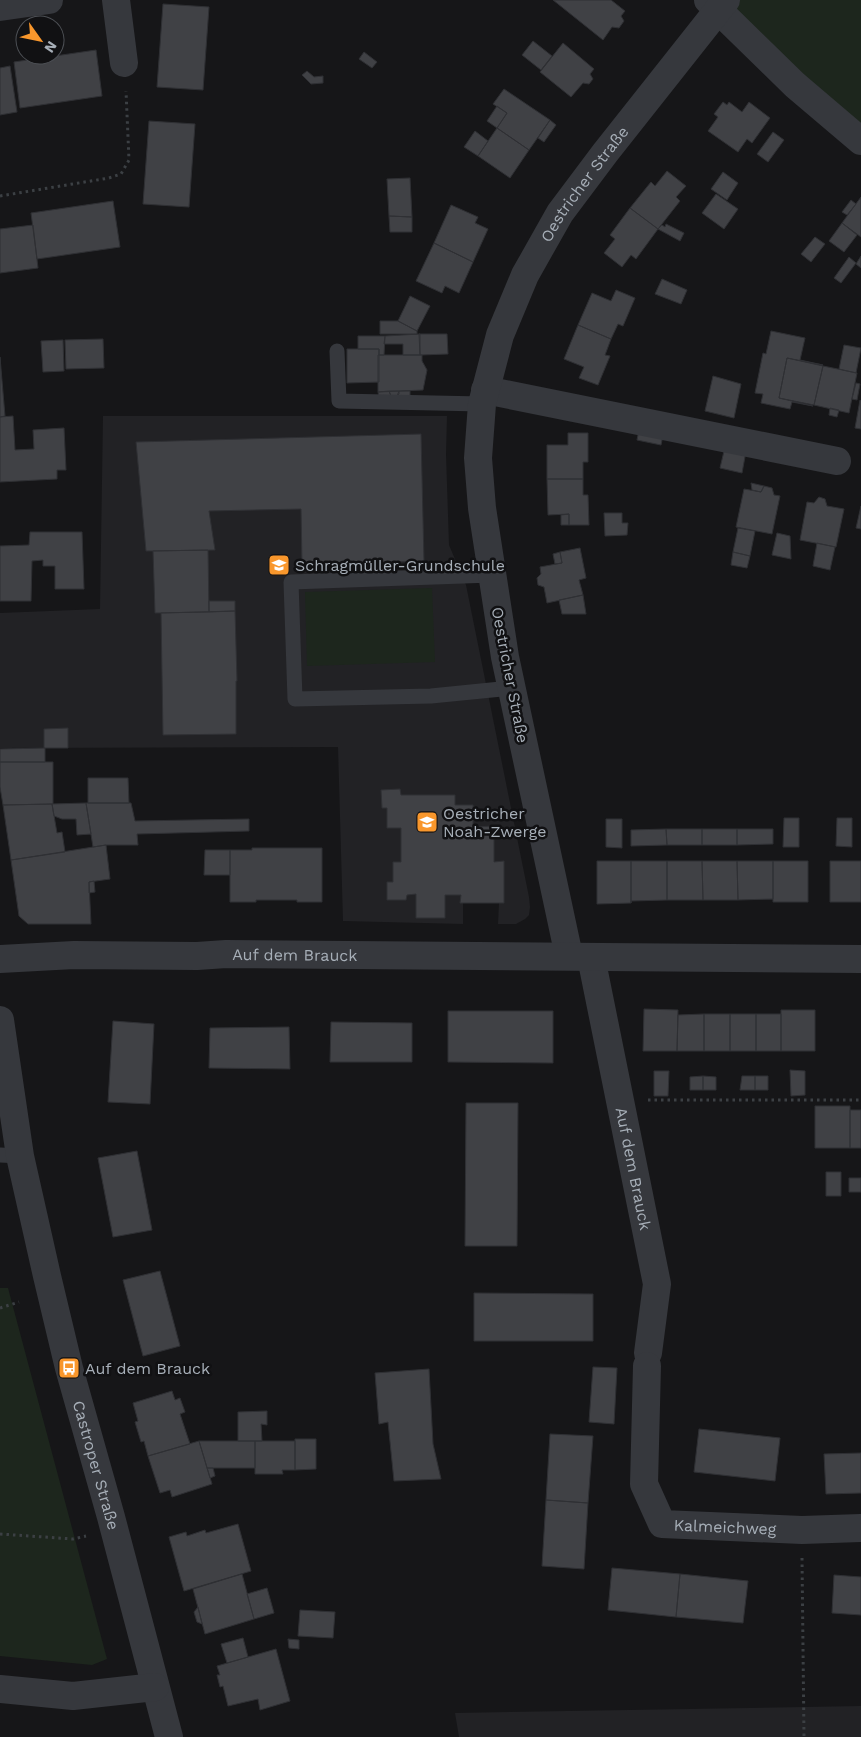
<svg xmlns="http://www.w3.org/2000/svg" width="861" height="1737" viewBox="0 0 861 1737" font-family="'Work Sans',sans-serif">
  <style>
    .built { fill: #222225 }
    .green { fill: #1d261d }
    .building { fill: #404145; stroke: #2f3034 }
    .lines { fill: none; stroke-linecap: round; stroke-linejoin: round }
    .path { stroke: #3c4044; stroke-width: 3; stroke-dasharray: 2.5 4; stroke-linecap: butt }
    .lane { stroke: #36383d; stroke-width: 15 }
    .street { stroke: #36383d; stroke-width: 28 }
    .labels { text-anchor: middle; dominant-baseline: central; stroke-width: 5; stroke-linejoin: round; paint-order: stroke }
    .street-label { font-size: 16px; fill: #a7afb8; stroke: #111113 }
    .poi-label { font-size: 16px; fill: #a7afb8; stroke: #111113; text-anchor: start }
  </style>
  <rect width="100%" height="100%" fill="#161618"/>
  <path class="built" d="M103 416H447L446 454 449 545 466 585 529 897 530 907 529 915 525 919 516 924H498L499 903H463V924L343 921 338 747 0 748V613L100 609Z
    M861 1706V1737H459L455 1713Z"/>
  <path class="green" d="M726 0H861V141Z
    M432 588 435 662 307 666 305 592Z
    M0 1288H8L107 1659 92 1665 0 1656Z"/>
  <path class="building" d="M553 0H611L625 11 621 16 624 21 619 28 612 27 603 40Z
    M163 4 209 7 203 90 157 87Z
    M533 41 552 56 541 70 522 55Z
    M563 43 594 69 590 74 593 79 589 84 583 83 571 97 540 72Z
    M96 50 102 96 20 108 14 62Z
    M364 52 377 62 372 68 359 59Z
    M10 66 17 112 0 115V68Z
    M307 71 314 77 323 76V83L311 84 302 75Z
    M504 89 550 120 529 150 497 128 507 113 493 104Z
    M723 102 727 105 729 102 742 112 749 102 770 118 752 143 747 139 738 152 708 131 718 117 714 114Z
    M497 106 507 113 497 128 487 121Z
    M550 120 556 125 544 142 538 138Z
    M149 121 195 124 189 207 143 204Z
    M497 128 529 150 510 178 478 156Z
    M475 131 488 141 478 156 464 147Z
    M773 132 784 140 768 162 757 154Z
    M667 171 686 186 676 197 680 201 658 229 630 208 651 182 655 186Z
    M723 172 738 183 727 200 711 189Z
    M410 178 412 217 389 216 387 179Z
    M716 194 738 209 724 229 702 213Z
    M861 197V237L842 223Z
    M851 200 856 204 847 215 842 212Z
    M113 201 120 247 37 259 31 213Z
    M451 205 478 217 475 223 488 229 473 262 434 243Z
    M630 208 658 229 636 259 631 255 622 267 604 253 615 239 610 235Z
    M389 216 412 217V232H390Z
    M842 223 857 235 844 252 829 241Z
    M666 224 684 233 680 241 658 229 662 225 665 227Z
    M33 225 38 268 0 273V229Z
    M815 237 825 244 811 262 801 254Z
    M434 243 473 262 459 293 445 286 442 293 416 281Z
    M861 256V268L856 264Z
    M849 257 856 263 841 283 834 278Z
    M662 279 687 290 681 304 655 294Z
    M616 290 635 298 623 326 618 324 611 339 578 325 592 293 611 301Z
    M410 296 430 306 417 331 398 321Z
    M380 321H398L417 331V334H380Z
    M578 325 611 339 605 355 610 356 598 385 579 378 584 367 564 359Z
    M771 331 805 338 800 360 823 365 787 358 779 398 813 406 792 402 790 409 761 403 763 394 755 393 763 353 766 354Z
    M419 334H447L448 354 420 355Z
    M420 334V355H403V344H384L385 336Z
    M358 336H385L384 355H379V349H358Z
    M103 339 104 368 66 369 65 340Z
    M63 340 64 371 43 372 41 341Z
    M844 345 861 348 856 373 839 369Z
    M347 349H379V382L347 383Z
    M378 355H422V361L427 370 423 390 378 392Z
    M0 357 5 416 0 417Z
    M787 358 823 366 814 405 779 398Z
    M823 366 857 373 849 413 814 405Z
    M713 376 741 384 734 418 705 411Z
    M856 383 860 384 857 400 852 399Z
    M389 391 391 396 379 397 378 392Z
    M389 391H399V394L397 396H391Z
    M399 391H410V396H397Z
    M860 400 861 401V429L855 428Z
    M830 408 839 410 837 417 829 415Z
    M13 416 15 450 34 449 33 430 64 428 66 470H57V479L0 482V417Z
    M640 425 664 430 661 445 637 440Z
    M568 433H588V462H583V479H547V445H568Z
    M421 434 424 561 302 564 301 509 209 511 215 550 146 551 136 442Z
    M725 447 746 451 742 473 720 468Z
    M547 479H583V495H588L589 525H569V514L548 515Z
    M751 483 764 486 761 492 752 490Z
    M764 486 772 488 774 495 780 496 772 534 736 527 744 489 761 492Z
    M819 497 825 499 827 506 844 509 836 547 800 540 807 502 814 503Z
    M861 506V529L856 528Z
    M604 513H622V523H628L627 535 605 536Z
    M569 514V525H561V515Z
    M738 528 755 531 750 556 733 552Z
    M30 532H82L84 589H55V566H43V560L32 561 31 601H0V546L29 545Z
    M777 533 790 536 791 559 772 555Z
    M817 543 835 547 830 570 813 566Z
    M580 548 586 578 579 580 583 595 547 603 544 587 538 585 537 578 541 574 540 567 562 563 560 552Z
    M208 550 209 612 155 613 153 551Z
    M560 552 562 563 555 564 553 554Z
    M733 552 750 556 747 568 731 565Z
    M583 595 586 614H562L559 600Z
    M209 601H235V611L209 612Z
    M235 611 237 681H236V734L163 735 161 613Z
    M68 728V748H44V729Z
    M45 748V762H0V749Z
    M0 762H53V804L3 805 0 787Z
    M88 778H128L129 803H88Z
    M400 789 401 795H455V805H473V827L494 826V862L504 861V903H460L461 895H445V918H416V894L407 895 406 900H387V882H393V862H401V828H387V808H382L381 790Z
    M86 803H131L135 821 249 819V831L137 834 138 845H106L93 847Z
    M86 803 91 834 77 835 76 819H62L54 816 52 804Z
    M52 804 57 833 62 832 65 852 11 860 3 805Z
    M784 818H799V847H783Z
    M837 818H852V847L836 846Z
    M606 819H622V848L606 847Z
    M666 829 667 845 631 846V830Z
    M666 829H702V845H667Z
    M702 829H737V845H702Z
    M737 829H773V844L737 845Z
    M106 845 110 879 89 882 91 924H28L19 916 11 860Z
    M252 848H322V902H297V900H256V902H230V850H252Z
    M205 850H230V875H204Z
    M597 861H631V903L597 904Z
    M631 861H667V900L631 901V903Z
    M667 861H702L703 900H667Z
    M702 861H737L738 900H703Z
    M737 861H773V899L738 900Z
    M773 861H808V902H773Z
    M830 861H861V902H830Z
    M94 881 95 892 89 893V882Z
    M644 1009 678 1010 677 1051H643Z
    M781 1010H815V1051H781Z
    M448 1011H553V1063L448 1062Z
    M704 1014H730V1051H704Z
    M704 1014V1051H677L678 1015Z
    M730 1014H756V1051H730Z
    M756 1014H781V1051H756Z
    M113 1021 154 1024 150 1104 108 1102Z
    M331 1022 412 1023V1062H330Z
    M289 1027 290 1069 209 1068 210 1028Z
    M790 1070 805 1071V1095L791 1096Z
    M654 1071H669L668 1096H654Z
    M703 1076V1090H690V1077Z
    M703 1076 716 1077V1090H703Z
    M742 1076H755V1090H740Z
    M755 1076H768V1090H755Z
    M466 1103H518L517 1246H465Z
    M815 1106H850V1148H815Z
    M850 1110H861V1148H850Z
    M137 1151 152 1230 113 1237 98 1158Z
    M826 1172H841V1196H826Z
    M849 1178H861V1192H849Z
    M160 1271 180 1346 143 1356 123 1280Z
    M474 1293 593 1294V1341H474Z
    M593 1367 617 1368 614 1424 589 1422Z
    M429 1369 433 1444 441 1479 394 1481 388 1422 379 1424 375 1373Z
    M172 1391 175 1400 180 1398 185 1412 180 1414 190 1444 148 1456 144 1441 141 1442 135 1422 138 1421 133 1403Z
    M267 1411V1425L261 1424 262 1441H238V1412Z
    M699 1429 780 1438 775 1481 694 1472Z
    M550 1434 593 1436 588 1503 546 1500Z
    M295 1439H316V1469L295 1470Z
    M199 1441 212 1484 172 1497 170 1490 160 1493 148 1456Z
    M199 1441H255V1468H207Z
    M255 1441H295V1470H282L283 1474H255Z
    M861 1453V1493L826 1494 824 1454Z
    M207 1468H213L215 1476 210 1478Z
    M546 1500 588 1503 584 1569 542 1566Z
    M238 1524 251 1571 184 1591 169 1537 186 1532 187 1536 205 1530 206 1533Z
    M612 1568 680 1574 676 1617 608 1610Z
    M242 1574 254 1619 205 1634 193 1589Z
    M680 1574 748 1581 743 1623 676 1617Z
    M834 1575 861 1577V1615L832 1613Z
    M267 1588 274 1613 254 1619 247 1594Z
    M198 1607 202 1624 197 1622 194 1612Z
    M300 1610 335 1612 333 1638 298 1636Z
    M243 1638 248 1657 227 1663 221 1644Z
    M288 1639 299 1640V1649L289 1648Z
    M276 1649 290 1701 260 1710 258 1699 228 1706 223 1686 220 1687 217 1675H220L217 1666Z"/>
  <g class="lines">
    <path class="path" d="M0 196 109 178 121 174 129 160 126 91
      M648 1100H861
      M0 1308 19 1302
      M0 1534 73 1539 86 1536
      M802 1558 804 1737"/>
    <path class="lane" d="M337 351 339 401 482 404
      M492 575 291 582 295 699 431 696 511 688
      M0 1155 20 1156"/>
    <g class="street">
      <path d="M116 0 124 63"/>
      <path d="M708 0 795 85 861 141"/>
      <path d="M0 7 49 0"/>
      <path d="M485 390 837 461"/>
      <path id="s1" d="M569 956 505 657 482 508 478 458 482 404 500 335 525 275 560 213 605 153 726 0"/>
      <path id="s2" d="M591 957 657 1284 648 1353"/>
      <path id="s3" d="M0 959 74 955 197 956 226 954 861 959"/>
      <path id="s4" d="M0 1020 20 1156 47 1276 69 1368 111 1517 169 1737"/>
      <path id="s5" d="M647 1366 644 1484 662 1524 802 1530 861 1528"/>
      <path d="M0 1689 73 1696 155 1687"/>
    </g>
  </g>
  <defs>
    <g id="school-square" transform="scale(1.125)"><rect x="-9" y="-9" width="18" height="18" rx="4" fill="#f9972c" stroke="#111113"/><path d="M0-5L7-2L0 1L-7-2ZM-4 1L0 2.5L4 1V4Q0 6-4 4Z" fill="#fff"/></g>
    <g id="bus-square" transform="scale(1.125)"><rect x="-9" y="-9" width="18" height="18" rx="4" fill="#f9972c" stroke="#111113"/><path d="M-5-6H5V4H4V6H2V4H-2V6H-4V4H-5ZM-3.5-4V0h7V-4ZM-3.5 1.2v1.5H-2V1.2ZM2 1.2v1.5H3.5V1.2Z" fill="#fff"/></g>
  </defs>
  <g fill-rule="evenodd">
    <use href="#school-square" x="279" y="565"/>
    <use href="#school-square" x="427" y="822"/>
    <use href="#bus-square" x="69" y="1368"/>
  </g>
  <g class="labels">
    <g class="street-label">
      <text stroke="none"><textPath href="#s1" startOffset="806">Oestricher Straße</textPath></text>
      <text transform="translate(510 675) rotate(79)">Oestricher Straße</text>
      <text stroke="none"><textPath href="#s3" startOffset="295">Auf dem Brauck</textPath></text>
      <text stroke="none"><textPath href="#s2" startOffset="216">Auf dem Brauck</textPath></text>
      <text stroke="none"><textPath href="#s4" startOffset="456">Castroper Straße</textPath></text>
      <text stroke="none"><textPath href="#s5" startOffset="225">Kalmeichweg</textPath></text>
    </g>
    <g class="poi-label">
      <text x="295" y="565">Schragmüller-Grundschule</text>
      <text x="443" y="813">Oestricher<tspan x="443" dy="18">Noah-Zwerge</tspan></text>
      <text x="85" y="1368">Auf dem Brauck</text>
    </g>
  </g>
  <g transform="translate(40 40) rotate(123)"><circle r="24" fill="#111113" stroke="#4d5055"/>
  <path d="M0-4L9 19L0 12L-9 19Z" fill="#f9972c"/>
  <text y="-8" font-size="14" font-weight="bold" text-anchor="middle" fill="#a7afb8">N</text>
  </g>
</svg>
